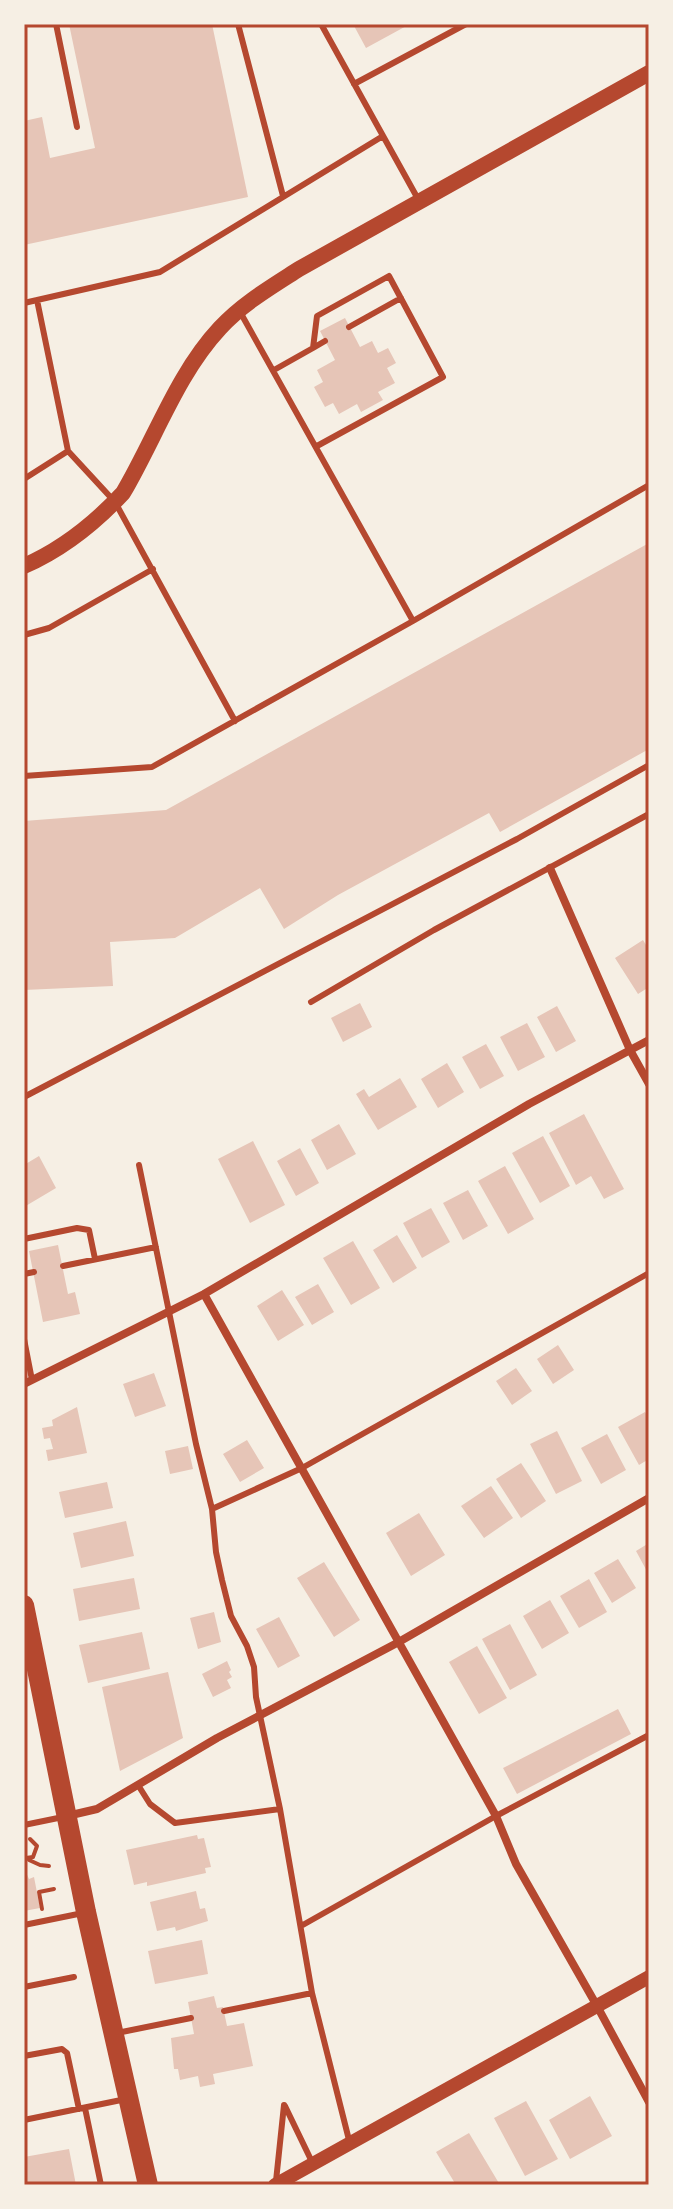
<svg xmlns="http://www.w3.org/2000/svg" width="673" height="2209" viewBox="0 0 673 2209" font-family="'Noto Serif',serif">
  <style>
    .building { fill: #e6c5b7 }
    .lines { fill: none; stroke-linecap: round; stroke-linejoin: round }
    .path { stroke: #b5482f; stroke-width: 4 }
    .service { stroke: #b5482f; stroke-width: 6 }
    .minor { stroke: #b5482f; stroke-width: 8 }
    .tertiary { stroke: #b5482f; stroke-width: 14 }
    .secondary { stroke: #b5482f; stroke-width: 16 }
    .primary { stroke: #b5482f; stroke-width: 20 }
    .neatline { fill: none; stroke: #b5482f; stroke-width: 3 }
  </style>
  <rect width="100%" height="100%" fill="#f6efe4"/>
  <path class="building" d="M69 24H212L248 197 24 245V121L42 117 50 158 95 148Z
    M353 24H410L366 48Z
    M345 318 360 347 372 341 378 353 388 348 396 363 387 368 395 383 378 392 383 400 361 412 357 404 339 414 333 403 325 407 314 387 323 382 317 370 335 360 320 331Z
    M649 543V749L500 832 489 813 338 895 284 929 260 888 175 938 110 942 113 986 24 990V821L166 810Z
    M643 940 649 950V987L638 994 615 958Z
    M360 1003 372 1027 343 1042 331 1018Z
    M557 1006 576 1041 556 1052 537 1017Z
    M527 1023 545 1057 518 1071 500 1037Z
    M486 1044 504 1076 480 1089 462 1057Z
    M447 1063 464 1092 438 1108 421 1079Z
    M400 1078 417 1107 378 1130 356 1094 364 1089 369 1097Z
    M584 1114 624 1189 604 1199 591 1176 576 1185 549 1133Z
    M339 1124 356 1154 327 1170 311 1140Z
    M543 1136 570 1186 540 1203 512 1153Z
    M253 1141 285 1205 250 1223 218 1159Z
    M300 1148 319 1183 296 1196 277 1161Z
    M39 1156 56 1188 24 1207V1165Z
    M505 1166 534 1219 508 1234 478 1181Z
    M468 1190 488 1226 463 1240 443 1203Z
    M431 1208 450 1242 422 1258 403 1223Z
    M397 1235 417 1268 393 1283 373 1250Z
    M353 1241 380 1288 351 1305 323 1258Z
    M58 1245 68 1294 75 1292 80 1314 43 1322 29 1251Z
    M318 1284 334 1312 312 1325 295 1297Z
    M282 1290 304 1325 278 1341 257 1306Z
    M558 1345 574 1370 553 1384 537 1359Z
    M516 1368 532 1391 512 1405 496 1381Z
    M154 1373 166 1406 135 1417 123 1384Z
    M77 1407 87 1453 48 1461 46 1450 53 1449 50 1438 44 1439 42 1428 53 1426 52 1420Z
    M645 1412 649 1419V1459L639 1465 618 1427Z
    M557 1431 582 1481 556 1494 530 1444Z
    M607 1434 626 1470 601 1484 581 1448Z
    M247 1440 264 1468 240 1482 223 1454Z
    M188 1446 193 1469 170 1474 165 1451Z
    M521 1463 546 1501 521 1518 496 1479Z
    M107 1482 113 1508 65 1518 59 1492Z
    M491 1486 513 1518 484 1538 461 1506Z
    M419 1513 445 1555 411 1576 386 1533Z
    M126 1521 134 1556 81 1568 73 1533Z
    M649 1543V1575L636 1551Z
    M618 1559 636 1588 612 1603 594 1573Z
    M324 1562 360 1620 334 1637 297 1578Z
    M134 1578 140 1609 79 1621 73 1589Z
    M589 1579 607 1612 579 1628 560 1596Z
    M550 1600 569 1633 542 1649 523 1616Z
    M214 1612 221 1642 198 1649 190 1618Z
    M279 1617 300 1656 278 1668 256 1629Z
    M510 1624 537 1675 510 1690 482 1639Z
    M142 1632 150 1669 88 1683 79 1645Z
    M477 1646 507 1698 479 1714 449 1662Z
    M227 1661 231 1670 229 1672 232 1677 227 1680 231 1688 213 1697 202 1674Z
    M168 1672 183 1738 120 1771 102 1687Z
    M618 1709 631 1734 517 1794 503 1768Z
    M197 1835 198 1839 204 1838 211 1867 205 1868 206 1873 147 1886V1882L134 1885 126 1850Z
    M24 1868 29 1879 34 1877 40 1908 24 1911Z
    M196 1891 200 1909 205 1908 208 1921 176 1931 175 1927 157 1931 150 1902Z
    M202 1940 208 1974 155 1984 148 1951Z
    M214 1996 217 2008 223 2007 227 2026 244 2023 253 2066 213 2074 215 2084 200 2087 198 2076 180 2080 178 2069H174L171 2038 194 2034 188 2002Z
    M590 2096 612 2136 570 2159 549 2120Z
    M526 2101 558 2159 525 2176 494 2118Z
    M469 2133 500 2185H456L436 2152Z
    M69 2149 76 2185H24V2157Z"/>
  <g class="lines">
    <path class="path" d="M26 1858 33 1857 37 1846 30 1839
      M29 1860 40 1865 49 1866
      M42 1909 39 1892 54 1889"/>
    <path class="service" d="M56 24 77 127
      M238 24 283 196
      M321 24 418 199
      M354 84 466 24
      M24 303 160 272 383 136
      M239 310 413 621
      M349 327 401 298
      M313 348 325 341
      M274 370 313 348 317 316 389 276 443 377 317 446
      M68 451 115 502 235 721
      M24 479 68 451 37 300
      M24 635 49 628 153 569
      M24 776 152 767 413 621 649 485
      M311 1002 434 930 649 814
      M24 1097 517 839 649 765
      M139 1165 196 1444 212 1509 216 1552 222 1580 231 1616 247 1646 254 1667 256 1697 280 1809 312 1993 350 2144
      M24 1239 77 1228 89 1230 95 1259
      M63 1266 156 1247
      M24 1274 34 1272
      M24 1339 32 1380
      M212 1509 302 1468 649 1273
      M138 1785 150 1804 175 1823 280 1809
      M24 1825 63 1817
      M24 1925 83 1913
      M301 1926 496 1816 649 1735
      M24 1987 74 1977
      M224 2011 312 1993
      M117 2033 191 2018
      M24 2056 62 2049 67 2053 79 2109
      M285 2106 313 2164
      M85 2108 101 2185
      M24 2120 126 2099
      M276 2181 284 2105"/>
    <path class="minor" d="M550 868 630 1050 649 1084
      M204 1294 496 1816 516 1864 597 2006 649 2102
      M24 1384 204 1294 529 1104 649 1040
      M67 1816 97 1809 217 1738 397 1643 649 1498"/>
    <path class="tertiary" d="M275 2185 649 1977"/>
    <path class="secondary" d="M24 566C63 549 95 523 123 493 155 439 177 374 220 328 242 304 271 287 299 269L649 73"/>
    <path class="primary" d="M24 1605 86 1912 148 2185"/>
  </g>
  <rect width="673" height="2209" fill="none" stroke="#f6efe4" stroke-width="52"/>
  <rect x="26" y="26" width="621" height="2157" class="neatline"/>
</svg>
